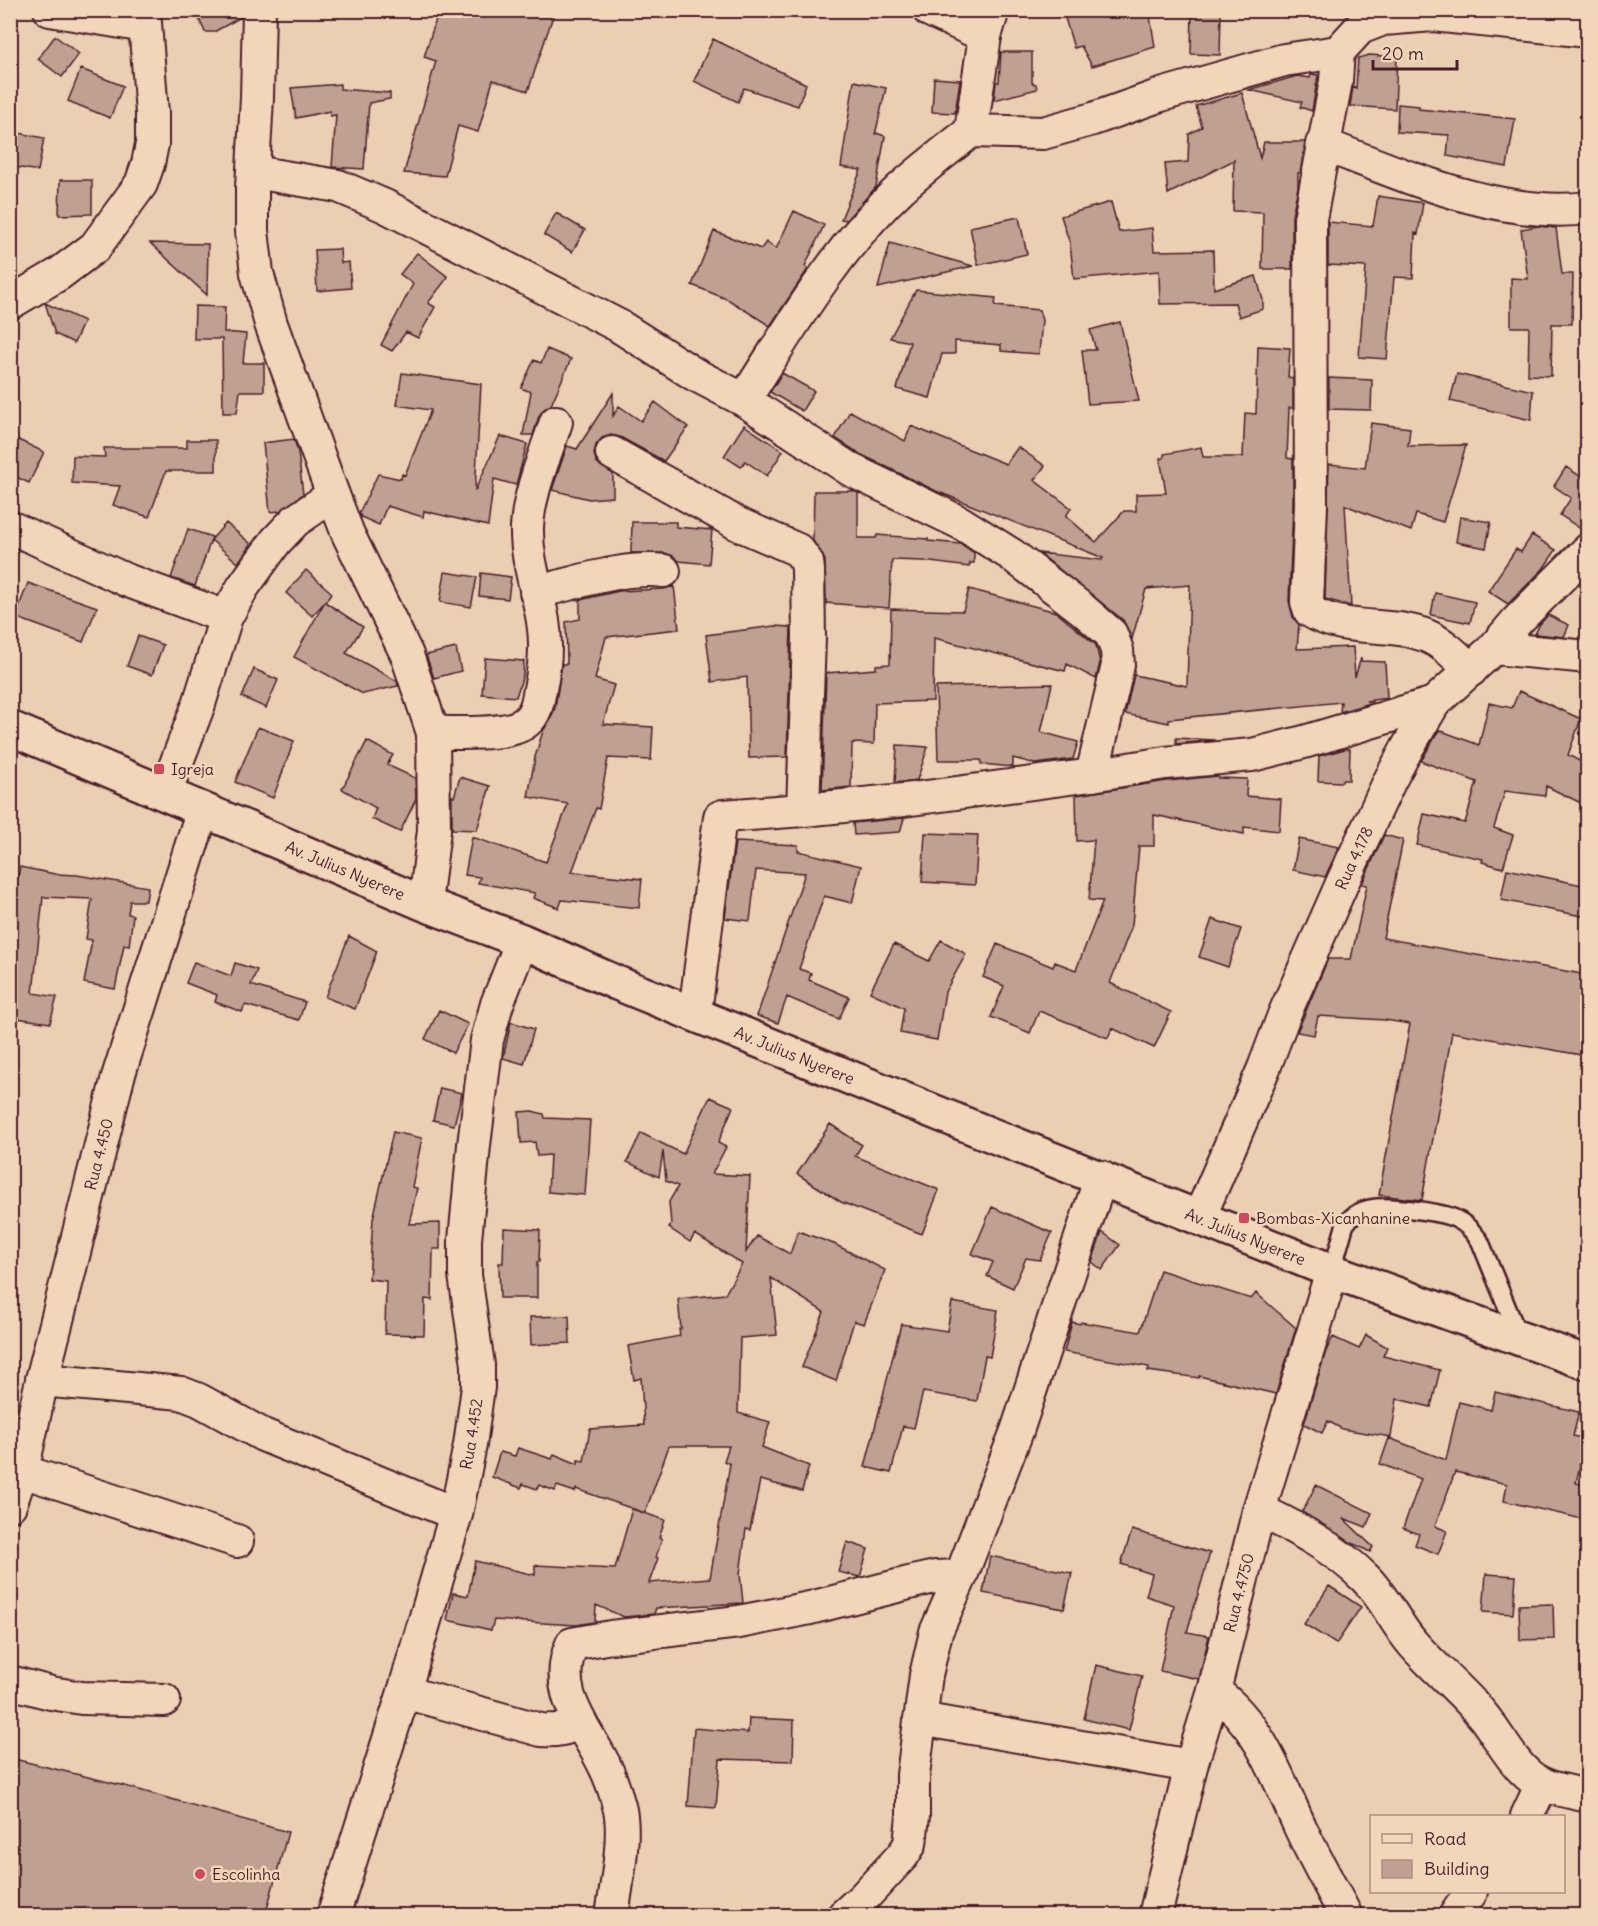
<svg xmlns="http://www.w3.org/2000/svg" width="1598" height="1926" viewBox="0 0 1598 1926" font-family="Delius,sans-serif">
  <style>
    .building { fill: #c0a090; stroke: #4a1f2b; stroke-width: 1.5 }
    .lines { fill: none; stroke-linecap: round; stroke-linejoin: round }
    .service-casing { stroke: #4a1f2b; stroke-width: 21 }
    .minor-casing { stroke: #4a1f2b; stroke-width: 36 }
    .secondary-casing { stroke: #4a1f2b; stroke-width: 38 }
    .service { stroke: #f2d6b9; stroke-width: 16 }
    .minor { stroke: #f2d6b9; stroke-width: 32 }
    .secondary { stroke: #f2d6b9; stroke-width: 33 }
    .poi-dot { fill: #d1495b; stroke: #f2d6b9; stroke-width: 2 }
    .labels { text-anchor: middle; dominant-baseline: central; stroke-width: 5; stroke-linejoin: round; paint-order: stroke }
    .poi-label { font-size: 16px; fill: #4a1f2b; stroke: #f2d6b9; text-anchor: start }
    .street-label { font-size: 16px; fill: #4a1f2b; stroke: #f2d6b9 }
  </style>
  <rect width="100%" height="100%" fill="#ebcfb3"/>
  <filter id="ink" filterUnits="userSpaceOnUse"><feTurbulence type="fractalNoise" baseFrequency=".0167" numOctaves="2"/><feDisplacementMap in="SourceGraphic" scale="12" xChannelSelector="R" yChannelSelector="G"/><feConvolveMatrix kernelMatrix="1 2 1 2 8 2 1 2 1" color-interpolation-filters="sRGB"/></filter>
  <g filter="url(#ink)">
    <path class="building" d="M195 10H241V17L214 32H205Z
      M439 10H555L528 91 493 80 478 132 458 126 445 176 404 173 436 61 424 57Z
      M1093 10H1149L1155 47 1092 66 1081 46 1074 48 1065 18Z
      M1192 10H1221L1220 55 1191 54Z
      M55 36 79 54 62 77 38 59Z
      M713 39 806 84 798 106 744 88 738 102 694 81Z
      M1001 52H1032V83L1036 84 1037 89 994 100 996 82H999Z
      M1369 55 1397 57 1395 109 1350 106 1353 87 1356 88 1358 58Z
      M81 69 123 86 110 118 68 101Z
      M1311 74 1318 75 1312 111 1300 107 1302 102 1249 90 1297 76 1310 78Z
      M934 78 960 80 955 113 932 112Z
      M854 81 886 88 875 135 876 133 885 136 876 187 846 220 841 219 861 170 841 167Z
      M340 84V89L390 93V99L369 103 364 169 332 167 336 115 330 116V111L296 118 291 88Z
      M1242 93 1260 158 1264 142H1305L1300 173H1298V187L1292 216V269H1262L1263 212 1233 211 1234 160 1168 194 1165 164 1188 162 1189 134 1202 127 1196 106Z
      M1398 104 1419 106V109L1515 119 1507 167 1447 156 1449 135 1397 132Z
      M14 132 44 138 38 171 10 166V150Z
      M60 180H92V214L59 215Z
      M1378 196 1423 203 1418 234 1415 233 1413 278 1394 277 1387 359 1359 357 1366 267 1328 265V222L1373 226Z
      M1111 202 1119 232 1152 228 1154 251 1213 250 1214 289 1256 276 1263 300V309L1239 317 1235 303 1160 304 1159 271 1074 279 1070 244 1061 216Z
      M794 211 824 225 805 266 808 269 770 326 729 300 692 285 714 231 761 249 766 242 776 249Z
      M556 213 585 230 572 252 544 235Z
      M1019 217 1027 254 978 265 970 227Z
      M1538 226 1556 228 1562 274H1573L1572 324H1552L1551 376 1528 375 1529 327H1511V278L1528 279 1521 229Z
      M150 243 208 244 207 295Z
      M890 243 973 266 878 288Z
      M340 249 341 263 349 262 351 288 317 291 315 250Z
      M417 253 448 277 428 303 435 307 418 338 406 332 392 351 381 345 413 284 400 274Z
      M916 290 996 298 995 306 1039 310 1042 320 1039 354 1001 351V345L955 341V354H942L930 398 897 389 910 342 890 338Z
      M45 303 84 321 74 343 55 334Z
      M195 306 225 307 224 332 246 334 243 363H264V391H240L237 413H223L222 339H194Z
      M1120 322 1139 401 1088 404 1082 350H1096L1090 330Z
      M1258 346 1290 348 1288 377 1293 378V408H1289L1287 458 1293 459V505L1289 601 1293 617 1299 623 1297 649 1353 647 1355 677 1361 658V661L1385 662 1387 698 1366 701 1373 702 1340 712 1341 702 1169 719V723L1125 714 1134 675 1187 686 1190 585 1146 589 1132 639 1123 620 1039 553 1102 560 1103 558 936 491 860 454 835 438 850 411 905 441 911 426 1006 464 1018 447 1045 466 1034 480 1071 508 1066 516 1096 542 1124 511H1136V494L1166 493 1160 458H1164V454L1201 447 1203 457H1243L1245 413 1256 414Z
      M547 349 571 359 551 405 544 409 539 416 533 435H523L531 392 521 388 534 360 541 363Z
      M402 373 481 384 475 491 500 436 527 444 516 485 494 479 488 526 424 511 423 517 387 506 379 525 361 517 359 513 378 474 401 479 402 474 405 475 431 410 397 405Z
      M782 373 814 391 802 411 770 392Z
      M1457 374 1533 391 1531 420 1450 401Z
      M1329 378 1372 380 1371 410 1329 409Z
      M613 393V416L619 406 641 421 655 402 688 427 664 461 620 437 611 435 602 438 596 445 594 454 597 463 613 474V497L589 499 552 490 567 446 577 449Z
      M1371 423 1410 428 1408 446 1466 445 1443 522 1416 514 1411 531 1345 505 1351 606 1325 599 1329 464 1365 468Z
      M744 425 783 451 767 476 745 461 741 467 724 456Z
      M10 436 44 452 29 483 10 474Z
      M294 439 298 452 303 494 280 511 270 512 263 443Z
      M187 440H216V471H166L149 517 113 505 120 486 72 483 73 456 105 457 104 448H187Z
      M1566 467 1583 478 1587 470V533L1560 515 1571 498 1554 486Z
      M814 491H854L858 493V538H876L877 535 928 539V541L961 544 974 553V563H970L969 567 923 561 892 560 889 608 826 603 825 560 813 541Z
      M1460 517 1491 522 1486 548 1456 542Z
      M632 522H676V527L712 530 709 564 679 561 673 556 665 553H631Z
      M226 523 251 544 238 563 211 540Z
      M188 529 212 537 195 586 171 578Z
      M1532 535 1556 550 1543 569 1508 604 1488 591 1516 549 1521 552Z
      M306 570 332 593 325 602 363 627 346 653 397 681 398 686 363 694 294 657 324 603 312 616 286 593Z
      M445 572 477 577 471 607 440 602Z
      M481 573 511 577 508 599 479 596Z
      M28 583 97 607 83 642 15 617Z
      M674 586 679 629 606 637 595 679 614 685 603 724 653 727 651 760 608 758 599 809 596 808 572 872 642 879 639 908 562 900 559 908 533 898 535 893 478 883 480 877 465 875 472 837 546 862 568 804 528 797 535 757 543 731 550 720 555 708 562 664H567L566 622 580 619V600L619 591 664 589Z
      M969 589 1056 612 1096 645 1100 663 1096 679 1067 664 1065 671 934 638 933 701 875 703 874 744 852 743 851 787 822 790 826 673 876 669V665L890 664 891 609 963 611Z
      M1435 593 1475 602 1470 623 1431 615Z
      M1548 615 1569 625 1564 637 1535 634 1540 624Z
      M774 626 791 627 787 757 749 758 747 677 712 682 706 635Z
      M138 636 163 645 152 675 127 666Z
      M456 648 461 671 434 678 426 655Z
      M485 658 524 661 523 675 516 697 482 694Z
      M254 669 278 680 266 708 242 697Z
      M1052 684 1041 732 1078 742 1073 759 1036 764 1013 758V767L981 764V760H938L936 687Z
      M1519 691 1581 719 1568 755 1587 765V806L1546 786 1545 796 1505 791 1494 828 1513 835 1503 868 1482 862 1483 859 1417 845 1424 814 1465 823 1477 782 1421 761 1439 730 1479 745 1489 703 1512 708Z
      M258 727 294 741 273 798 235 782Z
      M1176 738 1215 740 1176 744Z
      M367 741 393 755 387 765 415 778 416 799 400 832 372 819 376 808 342 789Z
      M897 745 928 747 917 780 895 783Z
      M1345 749H1350L1349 780H1342V782L1318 781 1319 756Z
      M1218 776V778L1247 779 1246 796 1281 799 1279 831 1244 827V834L1154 815V846H1139L1132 925 1110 983 1171 1012 1154 1048 1112 1028 1108 1038 1039 1011 1030 1033 991 1017 1004 986 983 977 997 944 1053 967 1055 962 1076 970 1103 901 1089 900 1094 840 1077 841 1076 795 1167 781Z
      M460 777 490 786 477 830 452 829V796L454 797Z
      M904 818 900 832 854 835 853 823Z
      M925 833 978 835 975 885 922 882Z
      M1384 835 1403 840 1383 938 1587 975V1056L1452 1032 1422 1200 1379 1195 1410 1024 1385 1020 1318 1016 1314 1035 1297 1032 1328 959H1351L1367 885 1362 884Z
      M1299 839 1339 847 1325 877 1293 870Z
      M735 842 798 845V851L861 866 852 903 824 896 799 969 811 973 809 980 849 997 839 1019 787 997 778 1023 757 1016 805 873 756 870 750 921 725 918Z
      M20 867 55 874 77 875 148 887 146 901H130L128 914 133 915 129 946 124 945 115 989 84 983 92 940 86 939 92 899 43 897 33 993 57 997 50 1023 10 1017V911Z
      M1507 869 1587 886V917L1501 900Z
      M1212 919 1241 929 1228 967 1199 957Z
      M349 936 377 951 355 1009 325 997Z
      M941 940 966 954 945 992 937 1040 900 1033 904 1008 870 992 894 944 929 961Z
      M194 962 231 976 235 963 257 970 251 985 305 1002 299 1020 245 1005 242 1012 215 1002 217 995 186 983Z
      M439 1010 468 1024 453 1053 425 1039Z
      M511 1022 534 1029 524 1064 503 1058Z
      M440 1088 462 1093 454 1125 433 1120Z
      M710 1097 733 1107 718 1143 726 1147 712 1174 750 1176 746 1252 757 1236 790 1254 798 1231 834 1244 885 1270 864 1324 854 1321 836 1381 802 1367 824 1312 771 1278 777 1335 740 1338 738 1413 770 1422 762 1447 809 1466 802 1491 760 1480 750 1530 746 1529 740 1574 743 1603 656 1608 654 1614 624 1617 596 1605 595 1622 576 1625 494 1620 491 1630 447 1620 453 1593 468 1596 475 1561 535 1575V1565L615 1569 632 1509 665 1520 659 1538 662 1539 656 1557 658 1558 649 1583 710 1578 730 1464 724 1461 729 1446H669L645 1513 576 1489 575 1492 557 1486 555 1491 539 1485 537 1489 523 1484 521 1488 492 1477 500 1452 515 1456 518 1448 552 1459 554 1454 578 1464V1460L584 1461 590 1429 644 1425 641 1378 634 1380 628 1346 680 1336 679 1329H681L678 1299 725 1294 742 1264 695 1234 690 1242 669 1228 671 1224 669 1202 678 1186 666 1181 663 1151 659 1177 627 1162 641 1133 683 1154Z
      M532 1111 544 1114 545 1118 590 1120 585 1195 548 1192 550 1155 537 1156 535 1142 521 1143 519 1112Z
      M830 1124 862 1145 855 1156 939 1190 922 1234 841 1202 797 1174Z
      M393 1132 422 1138 412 1187 417 1188 409 1224 440 1223V1249H433L432 1300 425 1299 424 1335 385 1334 386 1281 369 1279 373 1219Z
      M992 1207 1052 1233 1040 1260 1026 1258 1013 1288 987 1276 993 1262 972 1254Z
      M504 1228 540 1230 539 1262H537V1298H500L499 1263H503Z
      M1102 1232 1120 1245 1102 1270 1092 1262Z
      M1160 1270 1251 1299 1256 1293 1296 1328 1276 1394 1199 1376V1378L1148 1371 1149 1367 1064 1352 1072 1322 1080 1324 1081 1322 1140 1332Z
      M952 1302 998 1310 990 1357 985 1356 977 1401 923 1392 914 1428 903 1426 891 1473 865 1467 901 1324 947 1331Z
      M569 1316 570 1343 531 1345 530 1317Z
      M1366 1335 1387 1347 1383 1356 1440 1370 1431 1407 1397 1399 1391 1437 1342 1429 1328 1421 1322 1433 1304 1424 1326 1351 1333 1337 1359 1349Z
      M1495 1392 1579 1412 1573 1436 1586 1439 1576 1483 1587 1485V1520L1504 1501 1507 1484 1455 1472 1435 1526 1447 1531 1438 1554 1415 1545 1419 1534 1403 1528 1421 1479 1380 1464 1389 1438 1446 1460 1459 1402 1491 1410Z
      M1316 1485 1372 1513 1366 1527 1343 1518 1373 1547 1370 1552 1350 1542 1302 1512Z
      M1132 1530 1210 1553 1187 1632 1209 1636 1199 1679 1160 1671 1174 1605 1146 1596 1152 1574 1121 1564Z
      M847 1542 868 1549 860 1577 838 1572Z
      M990 1556 1072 1573 1064 1609 983 1593Z
      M1486 1574 1516 1576 1513 1614 1483 1612Z
      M1329 1586 1361 1607 1336 1644 1304 1624Z
      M1553 1604 1554 1639 1520 1640 1519 1605Z
      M1096 1665 1142 1676 1129 1730 1084 1719Z
      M749 1718 794 1720 793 1761 720 1759 716 1808 688 1806 694 1728 748 1733Z
      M10 1758 125 1786 288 1832 265 1916H10Z"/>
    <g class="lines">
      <g class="service-casing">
        <path id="service" d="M1332 1271 1345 1225C1351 1215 1361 1210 1372 1208 1387 1205 1443 1212 1456 1219 1467 1224 1473 1232 1480 1241L1520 1339"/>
      </g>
      <g class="minor-casing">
        <g id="minor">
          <path d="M50 10 145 26"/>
          <path d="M259 10 257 98 252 187V231L257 273 271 324 333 495 348 534 407 655 433 733 434 830 425 904"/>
          <path d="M929 10 985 36"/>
          <path d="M1338 52 1336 81 1310 219 1311 505 1307 602 1310 611C1344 633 1390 621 1427 636 1444 643 1458 658 1471 670"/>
          <path d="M971 131 1043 133 1093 119 1161 95 1284 60 1338 52 1360 28 1383 19 1433 15 1588 31"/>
          <path d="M1322 144C1404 175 1499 219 1588 208"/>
          <path d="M254 172 338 186 385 206 619 326 694 374 744 400 851 470 961 523 1012 555 1081 608 1111 634 1117 650 1118 665 1092 775"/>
          <path d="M10 303 59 274 95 247 141 184 148 164 152 144V113L144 10"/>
          <path d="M744 400C791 327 836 249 900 189 922 169 947 150 971 131L985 36 993 10"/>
          <path d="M612 453 738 524 798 550 807 562 808 570 809 638 803 810"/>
          <path d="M10 527 126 580 226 617"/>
          <path d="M536 592C577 583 623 566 664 571"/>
          <path d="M1494 648 1588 657"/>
          <path d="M433 733C456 732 508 737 526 722 536 714 538 701 540 689 545 667 547 645 543 621 538 590 526 560 527 527 529 492 545 456 556 422"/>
          <path d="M165 793 199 704 226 617 243 587 276 541 295 521 333 495"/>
          <path d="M695 1013 720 817 723 816 803 810 904 800 1092 775 1165 763 1252 755 1304 742 1434 703"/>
          <path id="s1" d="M1199 1218 1264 1068 1284 1015 1344 879 1390 780 1409 745 1434 703 1494 648 1517 621 1588 550"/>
          <path d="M42 1380 181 1393 199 1400 263 1435 456 1514"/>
          <path d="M22 1471 237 1541"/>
          <path id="s2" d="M10 1505 22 1471 42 1380 118 1077 203 809"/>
          <path d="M1259 1510C1298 1529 1335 1548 1366 1579 1385 1598 1396 1625 1414 1645 1436 1670 1463 1691 1484 1717 1498 1735 1513 1764 1532 1778 1547 1789 1569 1791 1588 1796"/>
          <path d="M10 1682 51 1693 82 1698 164 1700"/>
          <path d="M1214 1691C1261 1725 1278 1779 1301 1829 1315 1859 1331 1887 1346 1916"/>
          <path d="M404 1692 541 1730C556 1731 565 1730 579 1722"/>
          <path d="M920 1719 1191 1766"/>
          <path d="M1527 1816 1542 1784"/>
          <path id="s3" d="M333 1916 404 1692 456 1514 470 1445 478 1387V1365L465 1275V1240L474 1145 487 1040 497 1004 522 941"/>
          <path d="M612 1916C616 1886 627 1834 619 1806 615 1790 607 1769 599 1755 579 1719 553 1687 572 1644L611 1637 739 1622 810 1608 917 1581 935 1577 961 1576"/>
          <path d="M843 1916 864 1897 903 1855 910 1844 913 1816V1775L926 1675 936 1632 961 1576 1017 1431 1101 1177"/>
          <path id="s4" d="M1155 1916 1191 1766 1214 1691 1259 1510 1332 1271"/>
          <path d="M1455 1916 1471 1892"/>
        </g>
      </g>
      <g class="secondary-casing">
        <g id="secondary">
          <path id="s5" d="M10 728 425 904 522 941 617 983 984 1132 1332 1271 1588 1363"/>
        </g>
      </g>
      <use href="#service" class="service"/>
      <use href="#minor" class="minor"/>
      <use href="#secondary" class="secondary"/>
    </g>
  </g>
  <g class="poi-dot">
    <rect x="153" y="763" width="12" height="12" rx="3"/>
    <rect x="1238" y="1212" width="12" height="12" rx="3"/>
    <circle cx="200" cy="1874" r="6"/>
  </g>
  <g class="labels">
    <g class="poi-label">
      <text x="171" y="769">Igreja</text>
      <text x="1256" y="1218">Bombas-Xicanhanine</text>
      <text x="212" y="1874">Escolinha</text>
    </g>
    <g class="street-label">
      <text stroke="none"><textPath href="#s1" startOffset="392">Rua 4.178</textPath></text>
      <text stroke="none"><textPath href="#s5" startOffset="364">Av. Julius Nyerere</textPath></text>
      <text stroke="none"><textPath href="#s5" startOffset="850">Av. Julius Nyerere</textPath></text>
      <text stroke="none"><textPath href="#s2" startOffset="362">Rua 4.450</textPath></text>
      <text stroke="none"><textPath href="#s5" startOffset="1336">Av. Julius Nyerere</textPath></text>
      <text stroke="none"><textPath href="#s3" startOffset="502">Rua 4.452</textPath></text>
      <text stroke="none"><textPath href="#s4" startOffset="334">Rua 4.4750</textPath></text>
    </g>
  </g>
  <rect width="1598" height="1926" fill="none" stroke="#f2d6b9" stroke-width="36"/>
  <rect x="18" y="18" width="1562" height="1890" fill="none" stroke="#4a1f2b" stroke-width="2" filter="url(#ink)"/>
  <rect x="1370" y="1815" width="195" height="78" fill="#f2d6b9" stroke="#af8d80" stroke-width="1.5"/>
  <rect x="1382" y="1834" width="30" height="9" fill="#f2d6b9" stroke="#af8d80" stroke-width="1.5"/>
  <text x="1424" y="1845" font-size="18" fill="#4a1f2b">Road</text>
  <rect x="1382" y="1860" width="30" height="18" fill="#c0a090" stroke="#af8d80" stroke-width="1.5"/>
  <text x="1424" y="1875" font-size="18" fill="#4a1f2b">Building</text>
  <path d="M1373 60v9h84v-9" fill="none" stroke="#4a1f2b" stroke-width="3"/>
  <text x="1382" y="60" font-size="18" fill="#4a1f2b" stroke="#f2d6b9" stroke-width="4.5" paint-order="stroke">20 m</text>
</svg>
